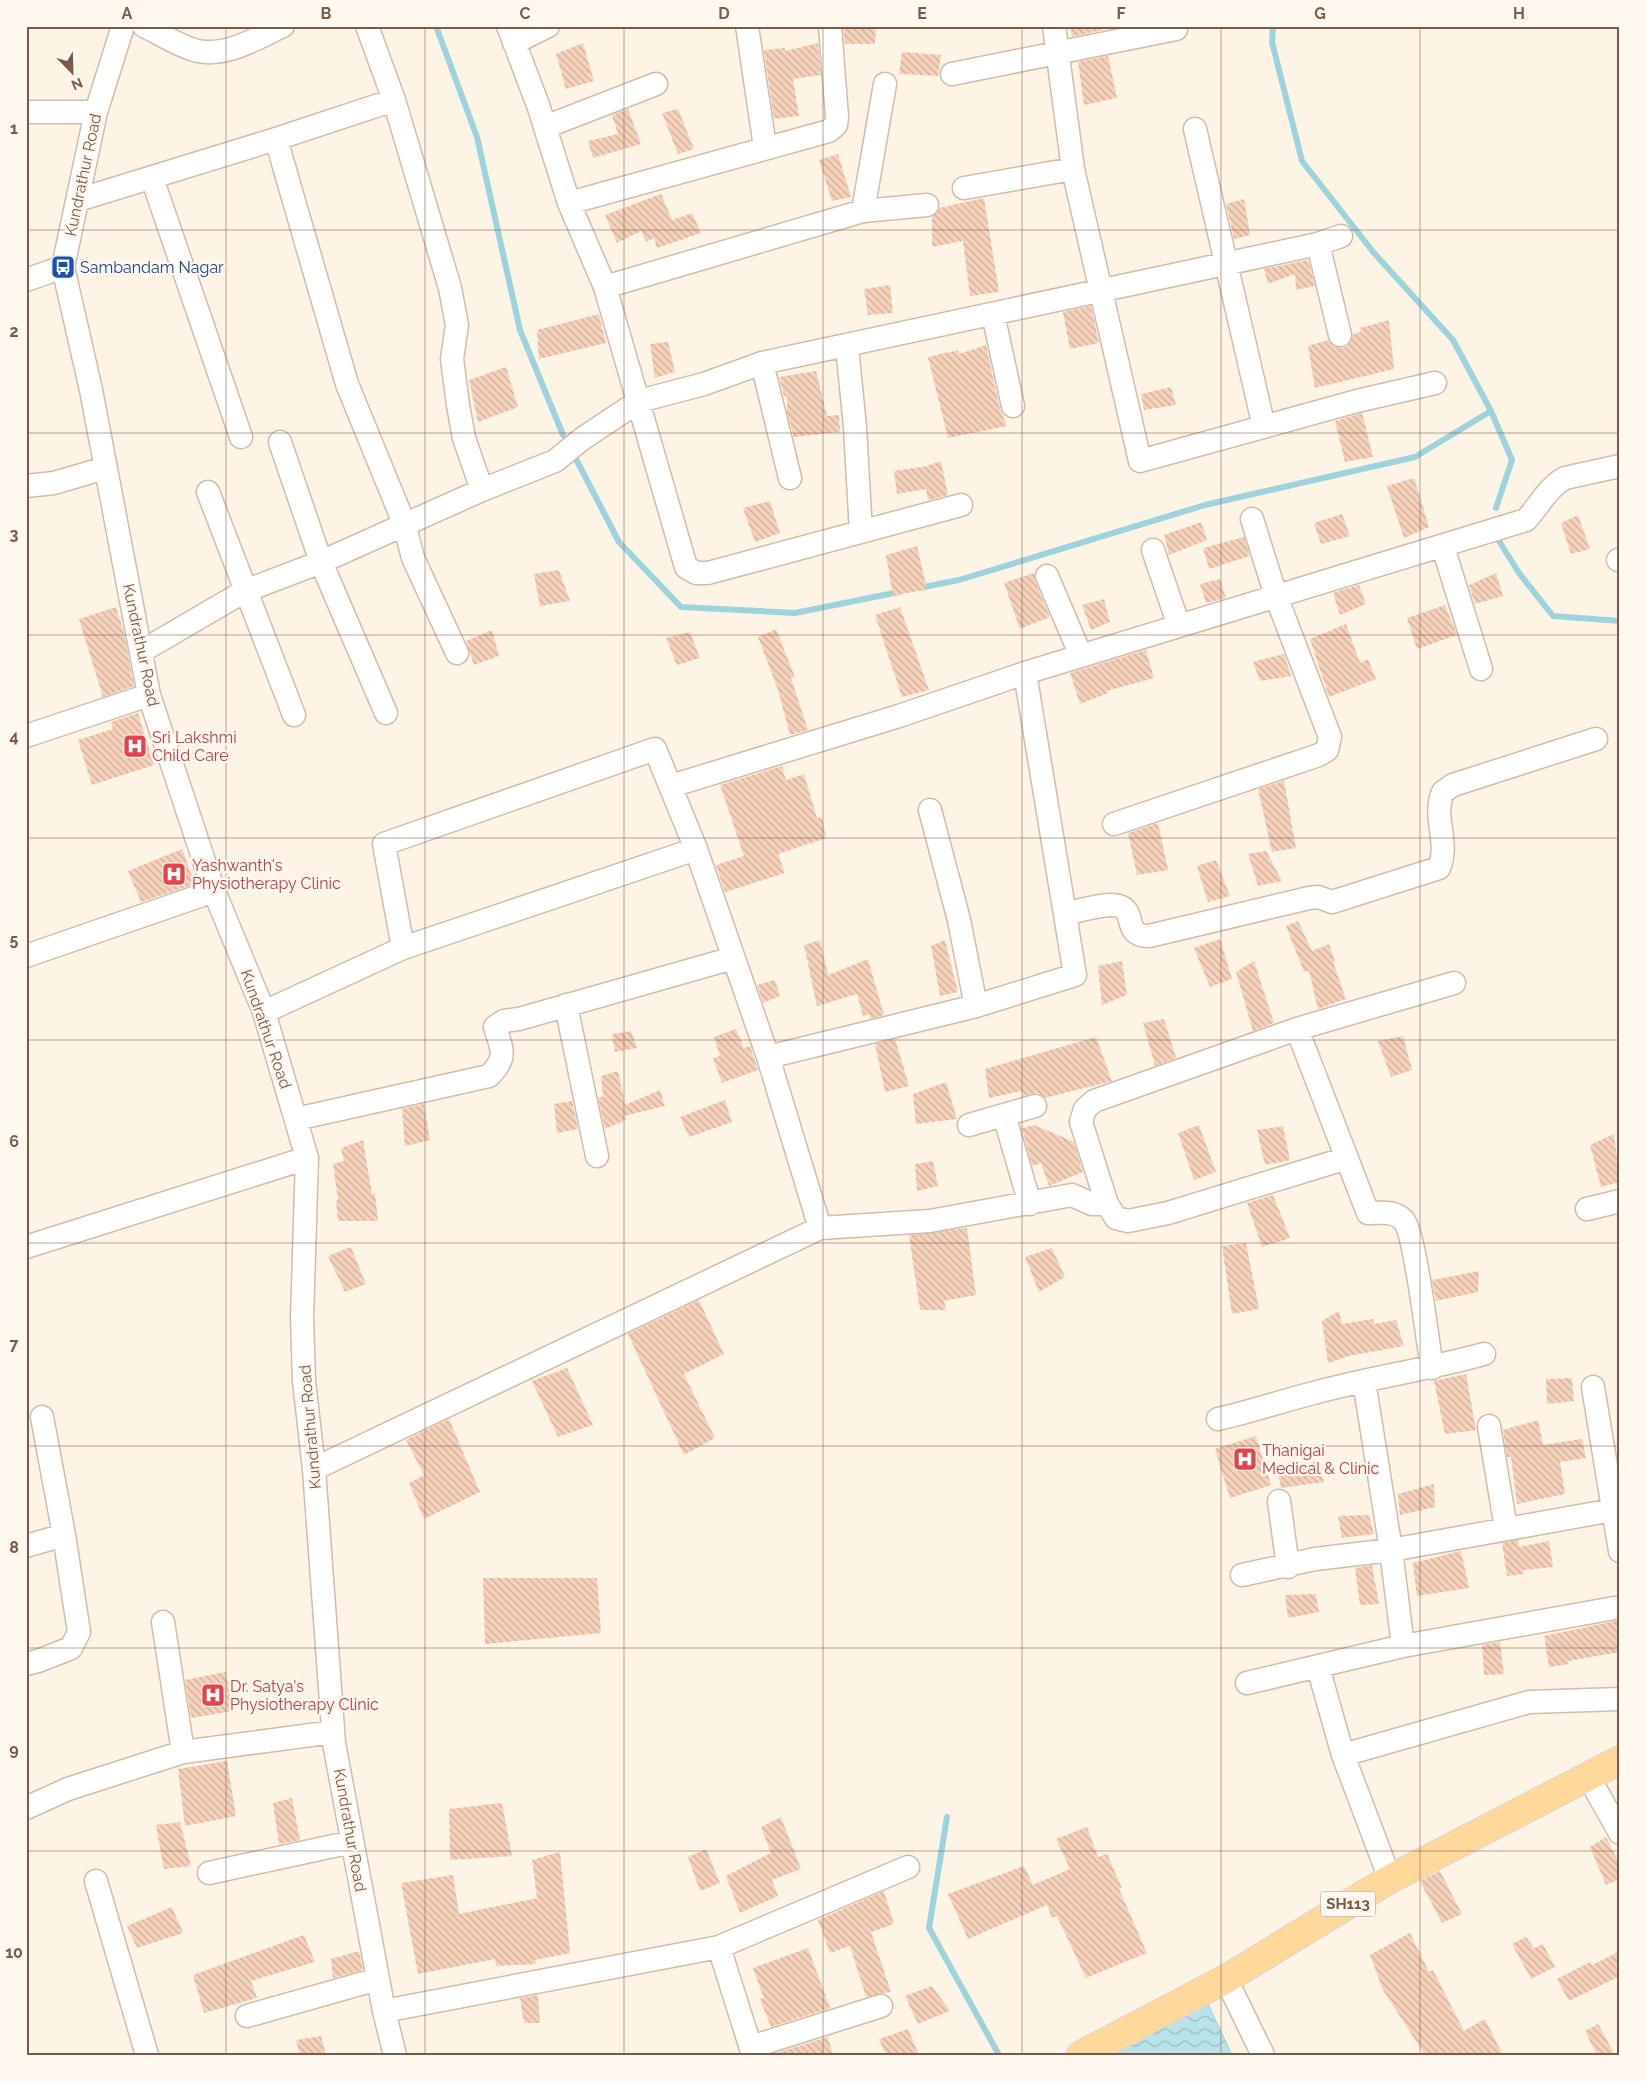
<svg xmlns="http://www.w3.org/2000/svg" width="1646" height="2081" viewBox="0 0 1646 2081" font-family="Raleway,sans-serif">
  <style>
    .water { fill: url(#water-waves); stroke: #9dd3dd }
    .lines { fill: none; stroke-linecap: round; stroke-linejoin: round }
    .stream { stroke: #9dd3dd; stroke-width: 6 }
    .building { fill: url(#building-back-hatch) }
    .minor-casing { stroke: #d1bbaa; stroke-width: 25 }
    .major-casing { stroke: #dcd4cf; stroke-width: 30 }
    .minor { stroke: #fff; stroke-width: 22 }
    .major { stroke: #ffd99c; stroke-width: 28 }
    .grid { fill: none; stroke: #7a5948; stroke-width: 1; stroke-opacity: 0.55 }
    .labels { text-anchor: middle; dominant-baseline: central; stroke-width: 4.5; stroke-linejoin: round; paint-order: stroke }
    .shield { fill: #fff8ee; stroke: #a2897a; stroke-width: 1 }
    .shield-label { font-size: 15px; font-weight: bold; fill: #7a5948 }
    .street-label { font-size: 16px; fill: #7a5948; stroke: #fff8ee }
    .transit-label { font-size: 16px; fill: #164399; stroke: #fff8ee; text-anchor: start }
    .health-label { font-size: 16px; fill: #be3a42; stroke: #fff8ee; text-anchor: start }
    .neatline { fill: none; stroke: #7a5948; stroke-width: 2 }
    .grid-label { font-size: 16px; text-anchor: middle; font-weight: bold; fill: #7a5948 }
  </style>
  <defs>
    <pattern id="water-waves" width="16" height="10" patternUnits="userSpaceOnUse" patternTransform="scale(1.25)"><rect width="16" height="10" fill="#b8e3ea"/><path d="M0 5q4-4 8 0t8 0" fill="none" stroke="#9bbbc0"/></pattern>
    <pattern id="building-back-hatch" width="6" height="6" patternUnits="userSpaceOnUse" patternTransform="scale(1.25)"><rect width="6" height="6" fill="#f6d2bb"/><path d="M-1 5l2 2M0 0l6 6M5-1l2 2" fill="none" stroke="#ccad9a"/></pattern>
  </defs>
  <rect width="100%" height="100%" fill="#fef4e6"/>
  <path class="water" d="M1208 2004 1232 2055H1108Z"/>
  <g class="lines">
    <path class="stream" d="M436 26 477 137 520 330 563 435
      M1273 26 1272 42 1302 161 1374 253 1453 340 1491 411
      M576 459 619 542 681 607 795 613 899 592
      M1499 541 1519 573 1553 616 1620 621
      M919 588 959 580 1205 505 1415 457 1491 411 1512 460 1496 508
      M947 1817 929 1928 999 2055"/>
  </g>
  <path class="building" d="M843 26H876L875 44H845Z
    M1070 26H1101L1102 30 1072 37Z
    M583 43 594 81 566 89 556 54Z
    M818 43 821 75 793 79 799 116 774 119 764 50 785 48V51Z
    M902 52 941 55 938 76 899 74Z
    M1108 56 1117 98 1084 105 1078 62Z
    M628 109 641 144 593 158 588 141 618 134 612 115Z
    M678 109 694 149 678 154 662 113Z
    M838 154 851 197 832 201 819 160Z
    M661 194 672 220 692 213 701 233 657 248 654 238 646 242 641 231 617 243 605 215Z
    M984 198 999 292 970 296 963 241 932 247V217L939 208Z
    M1244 199 1250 235 1234 239 1226 204Z
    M1308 260 1315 286 1296 290 1295 274 1268 284 1264 269Z
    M890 285 893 313 868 315 864 289Z
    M1091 306 1099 343 1070 349 1063 312Z
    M599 314 606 343 539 359 537 330Z
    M1389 320 1394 369 1315 388 1308 346 1328 340 1336 347 1344 348 1349 344 1353 334 1361 332 1360 328Z
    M668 342 675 372 655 378 650 344Z
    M986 345 1000 409 1007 426 948 438 928 357 958 350 959 354Z
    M506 367 518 407 478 422 469 380Z
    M816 371 827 416 839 415 840 432 794 437 787 412V396H784L779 377Z
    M1171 387 1176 405 1144 410 1141 394Z
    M1362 413 1373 457 1345 462 1335 421Z
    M941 461 948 495 928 500 926 489 897 494 894 471 927 466Z
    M1414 478 1429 527 1404 538 1387 486Z
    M770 501 780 533 755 542 743 508Z
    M1342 514 1350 536 1321 544 1314 523Z
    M1578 515 1590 549 1571 554 1561 523Z
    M1201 522 1207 540 1169 555 1164 535Z
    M1244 537 1250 556 1209 569 1203 548Z
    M917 546 927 589 893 596 886 555Z
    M559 570 570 601 540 606 534 574Z
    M1034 573 1035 581 1050 617 1020 629 1004 583Z
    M1496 573 1503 596 1475 604 1469 585Z
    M1220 579 1226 598 1206 603 1200 584Z
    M1359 585 1366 604 1340 615 1333 593Z
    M1104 599 1110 622 1091 630 1082 605Z
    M1445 605 1457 635 1417 649 1407 618Z
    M116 607 124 633 134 686 103 697 79 619Z
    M900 607 929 690 902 697 875 615Z
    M1346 624 1360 663 1368 659 1376 679 1329 697 1310 639Z
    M776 629 795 677 791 678 808 730 790 735 778 690 758 637Z
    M492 630 499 656 474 665 466 641Z
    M690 632 700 658 677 665 666 638Z
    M1146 650 1154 678 1107 691 1108 693 1080 704 1070 673Z
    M1284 654 1291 676 1260 681 1253 662Z
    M138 713 154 765 92 785 78 740 113 729 111 722Z
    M782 766 786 780 804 774 817 818 822 817 826 838 778 854 785 873 725 892 716 865 744 856 720 785Z
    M1284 781 1296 848 1272 852 1258 789Z
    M1158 823 1168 870 1137 875 1128 833Z
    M182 849 195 884 141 902 128 871Z
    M1266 851 1282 881 1258 886 1248 854Z
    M1216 860 1230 896 1208 902 1197 866Z
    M1298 921 1312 951 1329 944 1335 961 1333 962 1346 999 1318 1009 1309 971 1304 972 1286 926Z
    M1220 939 1232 979 1210 987 1194 948Z
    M820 940 828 975 868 959 884 1015 870 1019 869 1014 863 1016 857 994 817 1006 804 945Z
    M945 940 958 992 940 996 931 946Z
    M1122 961 1127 995 1102 1005 1098 966Z
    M1254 961 1274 1023 1253 1031 1236 972Z
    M775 980 780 996 763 1003 757 985Z
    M1164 1019 1176 1058 1155 1066 1143 1023Z
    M736 1029 744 1048 750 1046 758 1070 722 1083 713 1058 720 1056 714 1037Z
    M631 1031 637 1048 615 1052 612 1034Z
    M1403 1036 1412 1070 1391 1077 1378 1041Z
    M1096 1037 1112 1081 1045 1098 1038 1093 1023 1096 1022 1091 989 1098 985 1069Z
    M895 1039 909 1086 885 1092 875 1044Z
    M618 1071 625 1105 660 1090 665 1106 624 1116 626 1120 605 1129 598 1097H603L601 1076Z
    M946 1082 957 1119 916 1124 913 1094Z
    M725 1100 732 1122 689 1137 680 1117Z
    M572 1101 578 1129 557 1133 554 1104Z
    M424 1104 430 1140 405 1146 402 1109Z
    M1034 1125 1074 1142 1083 1172 1049 1186 1041 1163 1032 1166 1022 1128Z
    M1199 1125 1216 1172 1194 1180 1178 1133Z
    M1283 1126 1290 1160 1265 1165 1257 1130Z
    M1614 1134 1620 1182 1601 1187 1590 1145Z
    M363 1140 372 1194 375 1193 378 1221H338L336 1201 338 1200 333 1164 344 1161 341 1148Z
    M933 1161 938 1186 917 1191 915 1164Z
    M1273 1195 1290 1238 1262 1247 1247 1203Z
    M967 1228 976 1295 944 1301 946 1310H920L909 1235Z
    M1246 1243 1259 1309 1232 1314 1222 1246Z
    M351 1247 366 1284 345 1292 328 1256Z
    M1052 1248 1065 1277 1039 1292 1025 1257Z
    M1479 1271 1478 1292 1436 1301 1432 1280Z
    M699 1300 724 1354 684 1374 715 1438 684 1455 628 1334Z
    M1339 1311 1342 1324 1373 1319 1374 1324 1396 1320 1404 1346 1349 1356 1328 1363 1322 1321Z
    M567 1368 593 1425 558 1437 532 1381Z
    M1466 1374 1476 1430 1445 1434 1434 1381Z
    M1572 1378 1574 1401 1547 1404 1546 1379Z
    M449 1419 480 1492 424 1519 409 1483 424 1475 406 1440Z
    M1538 1420 1543 1445 1582 1439 1586 1458 1560 1462 1565 1494 1517 1504 1511 1457H1507L1503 1430Z
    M1256 1436 1271 1485 1230 1498 1215 1449Z
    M1317 1461 1324 1482 1281 1488 1278 1473Z
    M1434 1484 1435 1507 1400 1515 1398 1494Z
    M1369 1515 1374 1534 1342 1538 1338 1516Z
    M1518 1540 1519 1547 1549 1541 1553 1567 1523 1570 1524 1574 1507 1576 1502 1543Z
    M1461 1551 1469 1588 1417 1596 1413 1563Z
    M1372 1565 1379 1604 1360 1605 1355 1568Z
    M483 1578H597L601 1633 485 1644Z
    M1316 1594 1319 1612 1288 1618 1285 1595Z
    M1620 1620V1652L1568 1661 1569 1664 1549 1667 1544 1636Z
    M1500 1642 1504 1674 1484 1675 1482 1645Z
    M226 1672 233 1711 191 1718 185 1680Z
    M227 1761 236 1816 185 1826 178 1769Z
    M292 1798 300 1840 279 1844 273 1803Z
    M502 1803 512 1856 450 1860 449 1809Z
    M781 1817 801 1869 772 1880 778 1896 740 1913 726 1876 771 1853 761 1827Z
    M180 1822 191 1866 164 1869 156 1825Z
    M1087 1827 1098 1857 1107 1854 1122 1888 1119 1889 1147 1953 1086 1978 1057 1916 1052 1918 1047 1905 968 1939 948 1894 1024 1866 1033 1885 1070 1869 1056 1839Z
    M1606 1837 1620 1865V1879L1606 1885 1590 1847Z
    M706 1849 720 1883 700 1891 688 1857Z
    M560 1852 570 1953 535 1960 536 1964 496 1966 495 1959 418 1974 401 1883 453 1875 459 1914 537 1898 532 1860Z
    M1440 1871 1462 1914 1442 1923 1420 1881Z
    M884 1891 894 1924 871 1932 891 1992 866 1997 850 1946 830 1953 818 1920Z
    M172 1907 183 1933 137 1948 127 1926Z
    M1410 1933 1429 1972 1433 1970 1464 2031 1485 2019 1503 2055H1425L1383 1990 1370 1955Z
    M304 1935 315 1962 251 1981 257 1998 204 2013 193 1975Z
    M1526 1937 1534 1948 1543 1944 1555 1967 1531 1979 1512 1944Z
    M808 1948 830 2008 771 2027 760 1999 764 1998 753 1968Z
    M359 1951 363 1970 333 1978 331 1959Z
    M1620 1951V1976L1569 2001 1557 1979 1590 1962 1592 1965Z
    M932 1986 950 2011 918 2024 905 1996Z
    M538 1995 540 2023H524L520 1998Z
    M1598 2024 1615 2055H1597L1585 2031Z
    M908 2029 919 2055H886L879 2039Z
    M321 2036 326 2055H300L296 2040Z
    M828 2037 833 2055H770Z"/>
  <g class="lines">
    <g class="minor-casing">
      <path id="minor" d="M123 26 96 112 63 267 91 390 149 695 214 891 264 1012 307 1158 302 1319 304 1381 314 1469 334 1743 384 2011 395 2055
        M144 26C159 33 182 48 198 51 227 57 257 38 283 26
        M367 26 394 100 450 288 457 325 452 359 458 405 464 438 482 490
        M508 26 538 105 569 203 605 287 686 567 696 573H708L961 505
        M747 26 765 147
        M1054 26 1073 169 1140 461 1357 401 1435 383
        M514 43 548 26
        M952 74 1176 29
        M26 112H96
        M545 127 656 84
        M1195 129 1264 427
        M276 139 347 384 404 523 413 558 457 653
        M152 178 241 437
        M964 188 1073 169
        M78 200 276 139 394 100
        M569 203 829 131 836 125 837 117 830 26
        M863 211 885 84
        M1318 244 1340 335
        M26 280 63 267
        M605 287 863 211 927 205
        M993 314 1013 406
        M847 347 855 427 861 532
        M762 363 790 478
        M280 442 321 562 386 713
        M26 486 54 483 105 468
        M208 492 294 715
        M1443 547 1481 669
        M1153 550 1179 626
        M1618 560H1620
        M1047 576 1081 656
        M142 651 245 591 321 562 482 490 555 461 582 439 639 401 704 384 762 363 1318 244 1341 236
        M26 736 149 695
        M671 786 899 716 1025 673 1526 520C1539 506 1548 487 1565 478L1620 466
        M930 810 959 920 976 1006
        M1114 824 1319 755 1327 750 1330 737 1276 596 1252 519
        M1065 914C1078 911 1107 902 1119 906 1137 911 1122 936 1149 936L1309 898 1318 897 1332 902 1439 868C1450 843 1432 816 1443 792L1453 785 1596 739
        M403 948 384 844 655 749 696 849 768 1057 820 1228
        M26 956 214 891
        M566 1005 597 1156
        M264 1012 403 948 696 849
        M1297 1029 1368 1213C1380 1213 1395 1210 1404 1221 1415 1234 1428 1344 1432 1368
        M768 1057 976 1006 1075 975 1025 673
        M1004 1115 1030 1204
        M296 1119 489 1076C508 1057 502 1050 495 1027L504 1021 519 1019 733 958
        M969 1125 1035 1106
        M1107 1204 1081 1122 1085 1109 1094 1101 1297 1029 1454 983
        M1587 1209 1620 1201
        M26 1247 307 1158
        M1364 1381 1391 1550 1403 1646
        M1593 1387 1620 1551
        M42 1417 64 1535
        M1218 1419C1249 1412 1279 1402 1310 1394 1367 1378 1426 1370 1484 1354
        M1489 1426 1506 1529
        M314 1469 820 1228 930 1221 1072 1195 1092 1204H1107L1116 1218 1128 1221 1168 1213 1347 1158
        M1279 1501 1288 1567
        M26 1546 64 1535 79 1632 71 1648 38 1661 26 1664
        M1242 1575 1315 1559 1391 1550 1613 1510
        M163 1622 183 1752
        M1318 1667 1343 1755 1390 1879
        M1247 1683 1403 1646 1620 1607
        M1343 1755 1529 1702 1620 1699
        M1588 1776 1620 1833
        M26 1808 68 1789 183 1752 333 1732
        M209 1873 352 1842
        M96 1881 147 2055
        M719 1947 753 2055
        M1226 1979 1263 2055
        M384 2011 719 1947 908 1867
        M247 2016 378 1979
        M751 2047 881 2006"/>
    </g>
    <g class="major-casing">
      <path id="major" d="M1081 2055 1226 1979 1390 1879 1620 1760"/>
    </g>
    <use href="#minor" class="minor"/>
    <use href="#major" class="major"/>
  </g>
  <path class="grid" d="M226 26V2055M425 26V2055M624 26V2055M823 26V2055M1022 26V2055M1221 26V2055M1420 26V2055M26 230H1620M26 433H1620M26 635H1620M26 838H1620M26 1040H1620M26 1243H1620M26 1446H1620M26 1648H1620M26 1851H1620"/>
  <defs>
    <g id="bus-square" transform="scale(1.25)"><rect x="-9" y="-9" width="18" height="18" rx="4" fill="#1a4fb4" stroke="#fff8ee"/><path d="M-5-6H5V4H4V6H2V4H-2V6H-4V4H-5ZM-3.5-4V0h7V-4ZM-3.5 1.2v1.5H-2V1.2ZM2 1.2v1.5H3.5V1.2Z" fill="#fff"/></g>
    <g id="hospital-square" transform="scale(1.25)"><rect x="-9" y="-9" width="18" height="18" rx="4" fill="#e0444e" stroke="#fff8ee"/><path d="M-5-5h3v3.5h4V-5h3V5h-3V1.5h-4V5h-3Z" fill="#fff"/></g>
  </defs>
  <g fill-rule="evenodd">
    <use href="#bus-square" x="63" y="267"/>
    <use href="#hospital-square" x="135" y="746"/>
    <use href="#hospital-square" x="174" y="874"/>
    <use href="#hospital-square" x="1245" y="1459"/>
    <use href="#hospital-square" x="213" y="1695"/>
  </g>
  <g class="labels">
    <rect class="shield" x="1320.5" y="1891.5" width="55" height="25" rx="4"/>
    <g class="shield-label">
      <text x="1348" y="1904">SH113</text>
    </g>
    <g class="street-label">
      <text transform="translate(83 175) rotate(-78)">Kundrathur Road</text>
      <text transform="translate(141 645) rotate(78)">Kundrathur Road</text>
      <text transform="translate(266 1029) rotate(71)">Kundrathur Road</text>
      <text transform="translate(310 1427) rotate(-95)">Kundrathur Road</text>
      <text transform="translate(350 1830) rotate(80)">Kundrathur Road</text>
    </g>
    <g class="transit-label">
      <text x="80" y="267">Sambandam Nagar</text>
    </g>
    <g class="health-label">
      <text x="152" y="737">Sri Lakshmi<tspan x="152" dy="18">Child Care</tspan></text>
      <text x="192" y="865">Yashwanth's<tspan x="192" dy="18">Physiotherapy Clinic</tspan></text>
      <text x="1262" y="1450">Thanigai<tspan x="1262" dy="18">Medical &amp; Clinic</tspan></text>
      <text x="230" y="1686">Dr. Satya's<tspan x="230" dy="18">Physiotherapy Clinic</tspan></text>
    </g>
  </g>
  <rect width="1646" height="2081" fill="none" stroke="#fff8ee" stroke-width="55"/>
  <g transform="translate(72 72) rotate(157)" stroke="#fff8ee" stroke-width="4" paint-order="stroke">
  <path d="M0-4L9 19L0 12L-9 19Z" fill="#7a5948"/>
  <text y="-8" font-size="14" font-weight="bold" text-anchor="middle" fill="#7a5948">N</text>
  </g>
  <rect x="28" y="28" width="1590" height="2026" class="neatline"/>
  <g class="grid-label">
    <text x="127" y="19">A</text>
    <text x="326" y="19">B</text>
    <text x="525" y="19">C</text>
    <text x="724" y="19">D</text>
    <text x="922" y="19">E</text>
    <text x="1121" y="19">F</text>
    <text x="1320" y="19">G</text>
    <text x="1519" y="19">H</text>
    <text x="14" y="134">1</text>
    <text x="14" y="337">2</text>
    <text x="14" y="540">3</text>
    <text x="14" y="742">4</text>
    <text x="14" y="945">5</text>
    <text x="14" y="1147">6</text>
    <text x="14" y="1350">7</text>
    <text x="14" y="1553">8</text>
    <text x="14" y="1755">9</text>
    <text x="14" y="1958">10</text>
  </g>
</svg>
